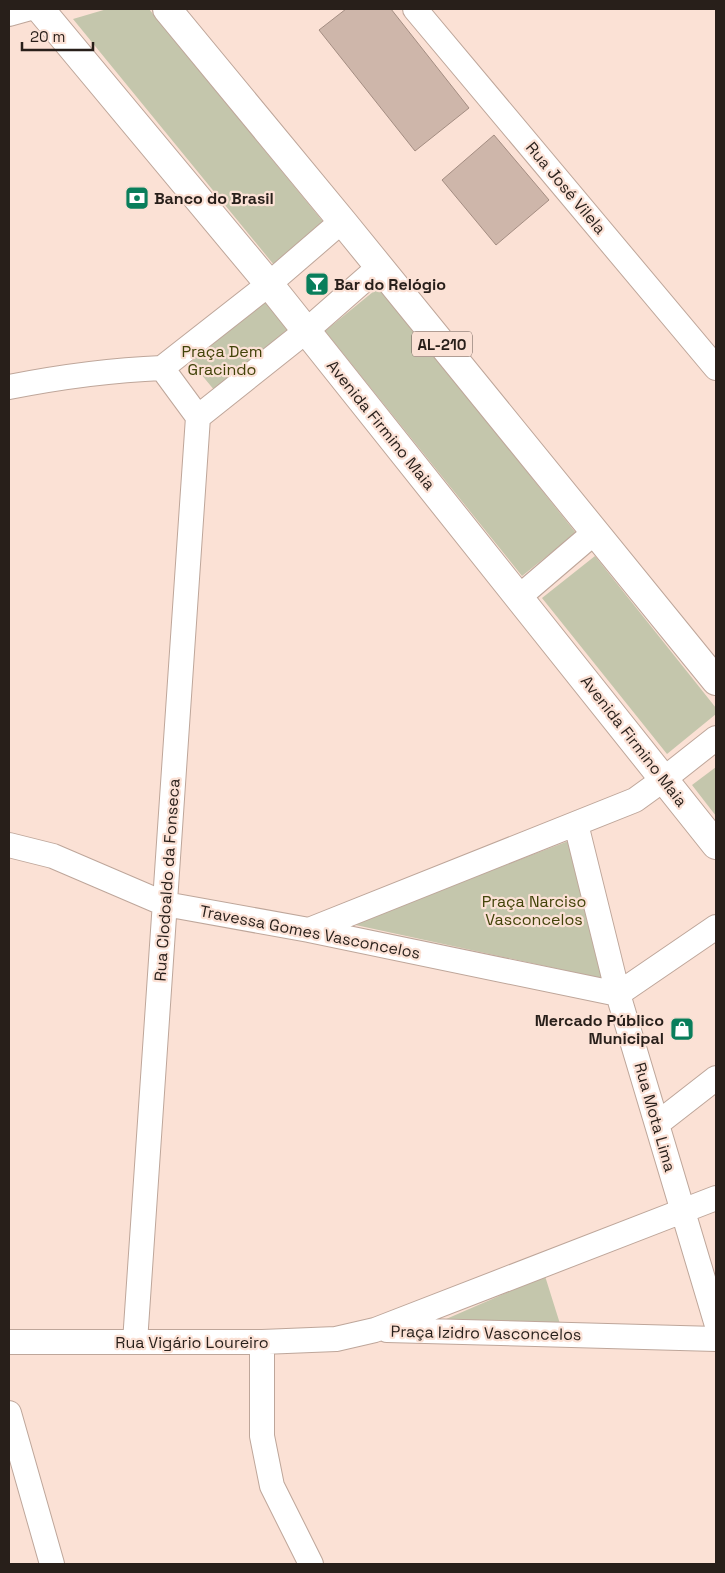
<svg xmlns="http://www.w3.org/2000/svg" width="725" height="1573" viewBox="0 0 725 1573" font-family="'Space Grotesk',sans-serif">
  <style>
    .green { fill: #c4c6ac }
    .building { fill: #ceb6aa; stroke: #a48d82 }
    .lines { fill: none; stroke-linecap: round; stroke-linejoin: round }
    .minor-casing { stroke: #bea69a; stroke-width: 26 }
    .major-casing { stroke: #bea69a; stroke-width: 30 }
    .minor { stroke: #fff; stroke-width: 24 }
    .major { stroke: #fff; stroke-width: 28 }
    .labels { text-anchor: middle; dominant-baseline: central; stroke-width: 4.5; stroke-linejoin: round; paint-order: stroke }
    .shield { fill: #fbe1d5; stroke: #675952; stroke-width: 1 }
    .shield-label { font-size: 15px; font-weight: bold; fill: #281f1a }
    .street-label { font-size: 16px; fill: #281f1a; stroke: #fbe1d5 }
    .poi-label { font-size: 16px; font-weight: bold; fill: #281f1a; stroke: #fbe1d5; text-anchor: start }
    .park-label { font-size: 16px; fill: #424309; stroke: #fbe1d5 }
  </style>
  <rect width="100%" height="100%" fill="#fbe1d5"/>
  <path class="green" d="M107 9H149L325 224 274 265 73 19Z
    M379 287 576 533 522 576 325 331Z
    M265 301 288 329 215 391 191 362Z
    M595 556 716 708V714L667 754 542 598Z
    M716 767V816L692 785Z
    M571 840 605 979 351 924Z
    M545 1276 561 1327 430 1326Z"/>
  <path class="building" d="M346 9H391L469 108 415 151 319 30Z
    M494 135 549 200 496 245 442 180Z"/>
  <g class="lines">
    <g class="minor-casing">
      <path id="minor" d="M415 9 716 368
        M9 14 27 9
        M162 368 269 284 342 221
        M162 368 198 417
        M9 387C60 377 111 370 162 368
        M198 417 306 331 379 267
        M519 597 595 532
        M576 824 618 994 716 1322
        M9 845 53 856 165 904 309 930 618 994 716 927
        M309 930 635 800 664 779 716 738
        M657 1124 716 1078
        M387 1330 716 1339
        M9 1342H262L336 1339 375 1330 716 1198
        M135 1342 198 417
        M262 1342V1436L272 1486 311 1564
        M9 1413 52 1564"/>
    </g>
    <g class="major-casing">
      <path id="major" d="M40 9 269 284 716 845
        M167 9 342 221 716 681"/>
    </g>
    <use href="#minor" class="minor"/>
    <use href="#major" class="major"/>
  </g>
  <defs>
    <g id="bank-square" transform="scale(1.25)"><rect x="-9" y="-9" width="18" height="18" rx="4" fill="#097e5b" stroke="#fbe1d5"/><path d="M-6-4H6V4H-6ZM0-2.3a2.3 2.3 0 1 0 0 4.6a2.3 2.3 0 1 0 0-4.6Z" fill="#fff"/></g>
    <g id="bar-square" transform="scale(1.25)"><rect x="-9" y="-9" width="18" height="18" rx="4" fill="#097e5b" stroke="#fbe1d5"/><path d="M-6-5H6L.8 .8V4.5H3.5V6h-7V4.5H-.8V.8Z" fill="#fff"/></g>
    <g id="shop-square" transform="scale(1.25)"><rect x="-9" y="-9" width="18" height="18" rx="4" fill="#097e5b" stroke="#fbe1d5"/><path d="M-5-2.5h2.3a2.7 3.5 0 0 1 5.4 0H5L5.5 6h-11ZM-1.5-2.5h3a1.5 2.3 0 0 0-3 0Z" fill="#fff"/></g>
  </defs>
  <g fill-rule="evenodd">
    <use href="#bank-square" x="137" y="198"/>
    <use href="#bar-square" x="317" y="284"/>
    <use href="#shop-square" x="682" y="1029"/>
  </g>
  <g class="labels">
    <rect class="shield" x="412" y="331.5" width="60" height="25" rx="4"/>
    <g class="shield-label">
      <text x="442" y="344">AL-210</text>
    </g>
    <g class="street-label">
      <text transform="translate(566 188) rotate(50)">Rua José Vilela</text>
      <text transform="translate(381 425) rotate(51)">Avenida Firmino Maia</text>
      <text transform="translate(634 741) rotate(52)">Avenida Firmino Maia</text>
      <text transform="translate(167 880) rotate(-86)">Rua Clodoaldo da Fonseca</text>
      <text transform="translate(310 932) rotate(11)">Travessa Gomes Vasconcelos</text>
      <text transform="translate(655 1117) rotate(74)">Rua Mota Lima</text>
      <text transform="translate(486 1333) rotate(1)">Praça Izidro Vasconcelos</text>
      <text x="192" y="1342">Rua Vigário Loureiro</text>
    </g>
    <g class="poi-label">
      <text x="154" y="198">Banco do Brasil</text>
      <text x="334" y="284">Bar do Relógio</text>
      <text x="664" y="1020" text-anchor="end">Mercado Público<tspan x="664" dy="18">Municipal</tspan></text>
    </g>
    <g class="park-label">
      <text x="222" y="351">Praça Dem<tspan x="222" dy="18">Gracindo</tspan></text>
      <text x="534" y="901">Praça Narciso<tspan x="534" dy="18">Vasconcelos</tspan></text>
    </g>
  </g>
  <rect width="725" height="1573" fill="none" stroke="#281f1a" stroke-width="20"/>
  <path d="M22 42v8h71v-8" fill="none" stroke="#281f1a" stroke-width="2.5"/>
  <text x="30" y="42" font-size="15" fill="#281f1a" stroke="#fbe1d5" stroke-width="4" paint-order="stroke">20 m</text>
</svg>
